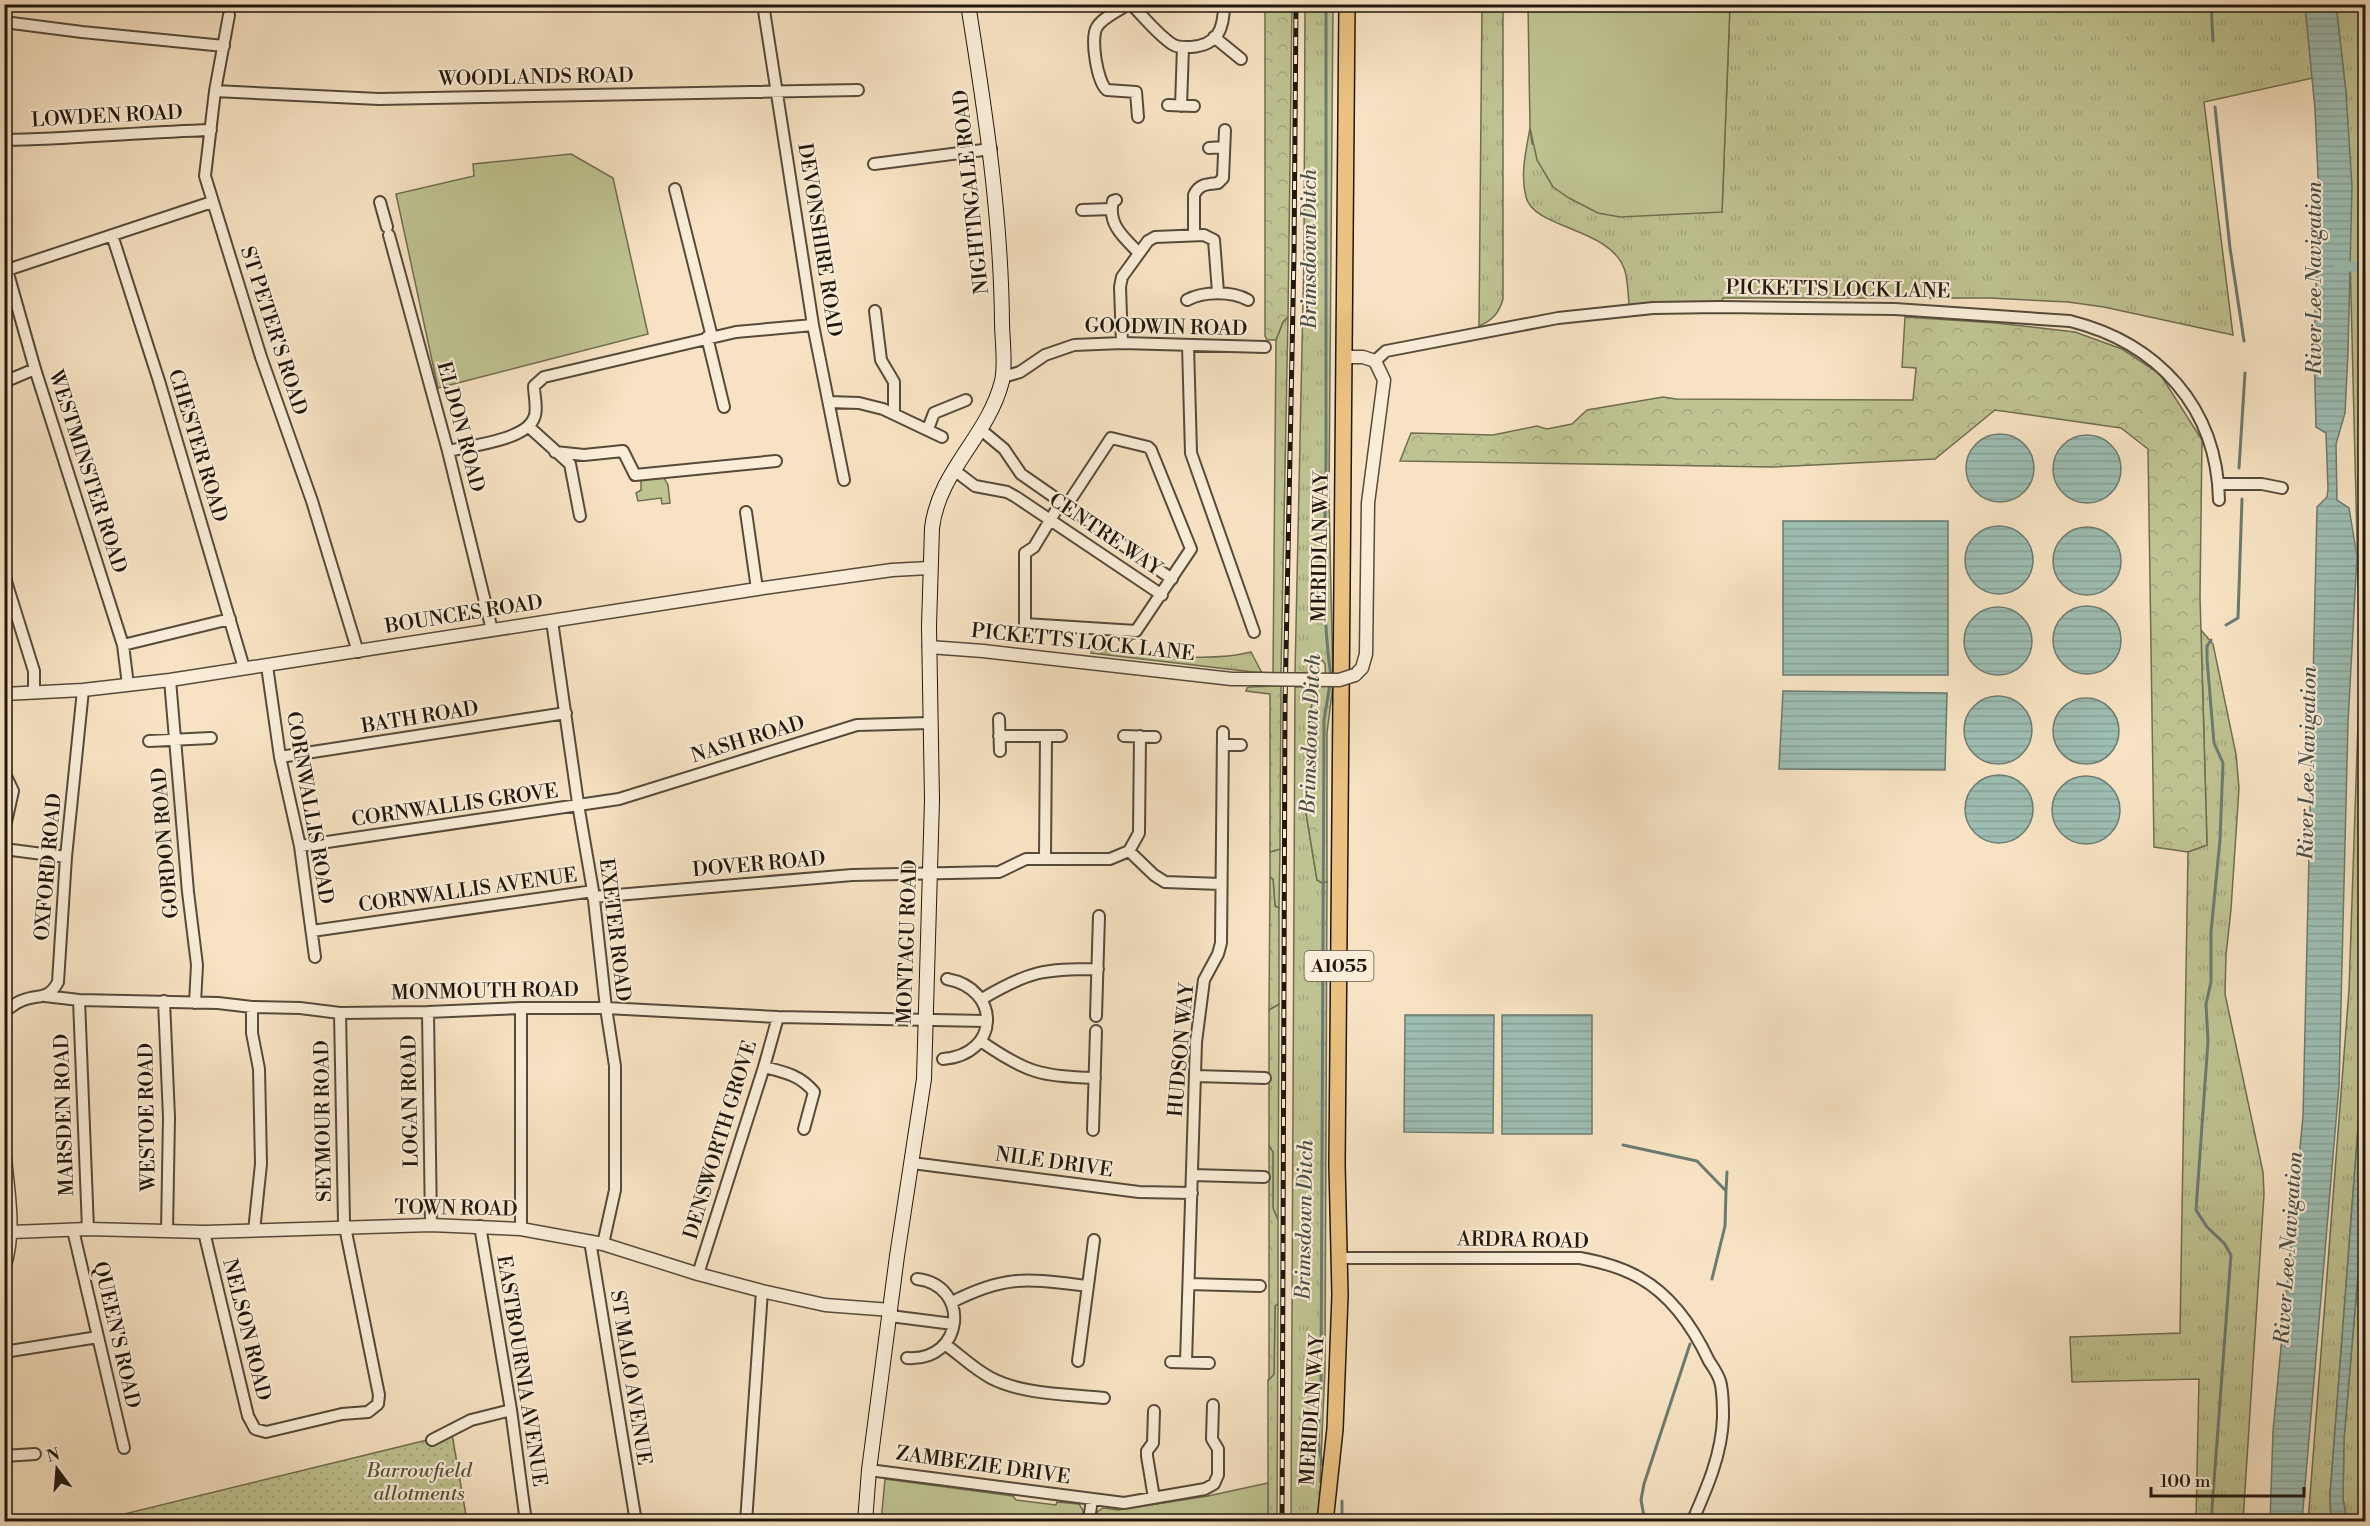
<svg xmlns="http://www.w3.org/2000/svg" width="2370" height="1526" viewBox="0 0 2370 1526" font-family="'Libre Bodoni',serif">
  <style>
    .grass { fill: url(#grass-tufts); stroke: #706d50; stroke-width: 1.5 }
    .forest { fill: url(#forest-crowns); stroke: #706d50; stroke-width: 1.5 }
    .park { fill: #bfc392; stroke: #706d50; stroke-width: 1.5 }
    .garden { fill: url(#garden-dots); stroke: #706d50; stroke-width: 1.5 }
    .water { fill: url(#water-rules); stroke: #6b7b71; stroke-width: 1.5 }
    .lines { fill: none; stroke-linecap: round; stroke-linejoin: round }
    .stream { stroke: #6b7b71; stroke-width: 3 }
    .canal { stroke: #9dbeb3; stroke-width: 10 }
    .minor-casing { stroke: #564a3a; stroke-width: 14 }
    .tertiary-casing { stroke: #564a3a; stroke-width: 15 }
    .secondary-casing { stroke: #21170d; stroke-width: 16 }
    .primary-casing { stroke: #21170d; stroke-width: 18 }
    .minor { stroke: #faedd8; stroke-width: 10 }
    .tertiary { stroke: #faedd8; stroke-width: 12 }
    .secondary { stroke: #faedd8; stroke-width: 14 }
    .primary { stroke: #ecc282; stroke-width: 15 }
    .rail-casing { stroke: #21170d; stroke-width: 5 }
    .rail { stroke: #faedd8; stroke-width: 3; stroke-dasharray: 9; stroke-linecap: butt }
    .tertiary-bridge-casing { stroke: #564a3a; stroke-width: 15; stroke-linecap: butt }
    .tertiary-bridge { stroke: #faedd8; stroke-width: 12 }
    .labels { text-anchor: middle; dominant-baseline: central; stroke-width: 4.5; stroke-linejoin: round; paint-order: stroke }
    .shield { fill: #faedd8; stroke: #62574a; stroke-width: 1.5 }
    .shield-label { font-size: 18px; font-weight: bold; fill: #21170d }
    .street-label { font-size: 20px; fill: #21170d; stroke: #faedd8 }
    .park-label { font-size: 20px; font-style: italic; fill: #58533c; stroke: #faedd8 }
    .water-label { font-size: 21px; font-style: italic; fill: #4c5147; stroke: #faedd8 }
  </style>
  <defs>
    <pattern id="grass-tufts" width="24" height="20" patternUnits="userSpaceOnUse" patternTransform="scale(1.5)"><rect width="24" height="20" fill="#bfc392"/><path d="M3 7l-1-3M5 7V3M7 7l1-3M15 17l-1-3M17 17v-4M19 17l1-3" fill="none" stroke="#a4a77d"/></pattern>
    <pattern id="forest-crowns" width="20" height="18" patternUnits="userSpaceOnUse" patternTransform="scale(1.5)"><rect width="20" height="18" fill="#bfc392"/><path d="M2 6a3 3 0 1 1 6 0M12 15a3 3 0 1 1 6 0" fill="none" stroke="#a4a77d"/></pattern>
    <pattern id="garden-dots" width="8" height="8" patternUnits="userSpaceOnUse" patternTransform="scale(1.5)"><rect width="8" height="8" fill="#bfc392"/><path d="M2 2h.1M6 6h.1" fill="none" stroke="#a4a77d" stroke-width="1.8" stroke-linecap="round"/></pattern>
    <pattern id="water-rules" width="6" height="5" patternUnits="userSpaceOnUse" patternTransform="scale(1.5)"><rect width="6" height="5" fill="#9dbeb3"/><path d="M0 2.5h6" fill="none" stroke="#87a399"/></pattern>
  </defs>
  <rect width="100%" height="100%" fill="#f7e3c3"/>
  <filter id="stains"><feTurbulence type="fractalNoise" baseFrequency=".00333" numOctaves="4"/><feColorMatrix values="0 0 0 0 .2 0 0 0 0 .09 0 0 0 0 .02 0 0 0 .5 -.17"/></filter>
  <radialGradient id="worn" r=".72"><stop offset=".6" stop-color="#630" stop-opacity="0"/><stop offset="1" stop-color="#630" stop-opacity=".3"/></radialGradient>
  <path class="grass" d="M2365 4V1036L2330 1496 2331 1521 2308 1522 2349 990 2360 663 2346 93 2336 5Z
    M1305 5H1333L1329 496 1333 685 1326 687 1325 664 1322 660 1317 663V672L1295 673 1304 254Z
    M1482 5H1503V299C1499 313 1493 320 1479 326Z
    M1730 5H2305L2313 78 2204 102 2233 335 2104 307 2068 302 1989 298H1723L1722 301 1629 305C1628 294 1628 278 1624 268 1608 227 1534 229 1526 197 1520 174 1526 151 1530 128L1532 144 1722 212Z
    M1288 317 1281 673H1273L1276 340 1283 322Z
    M2201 630 2213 644 2236 754 2239 788 2231 909 2226 955 2225 994 2263 1172 2264 1194 2243 1521H2196L2199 1379 2072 1382 2070 1337 2180 1333 2188 852 2207 845Z
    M1091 648C1141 652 1203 664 1251 652L1262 673 1091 653Z
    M1295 687H1317L1309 715 1311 727 1306 813 1317 880 1322 883 1327 882 1325 1369 1320 1482 1323 1483 1319 1521 1291 1522Z
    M1280 849 1279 908 1275 906 1273 879 1270 878V852Z
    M1279 1004 1278 1220 1273 1208V1152L1269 1146V1010Z
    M2365 1192V1521H2347L2343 1499 2344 1439Z
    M1278 1304 1277 1521 1268 1522V1380L1274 1374 1275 1306Z"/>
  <path class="forest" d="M1265 5H1292L1288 317 1283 322 1276 340H1267L1265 336Z
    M1905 317 1996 323 2075 332 2122 349 2160 374 2202 440 2200 596 2207 845 2188 852 2154 847 2148 449 2121 428 1995 410 1935 459 1773 467 1400 461 1411 433 1493 435 1537 426 1547 429 1572 424 1587 410 1663 397 1676 399 1913 400 1916 368 1902 367Z
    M1333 685 1327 733V882L1322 883 1317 880 1306 813 1311 727 1309 715 1317 687Z
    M1281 686 1280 849 1270 852V694L1246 691 1247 688 1249 687Z
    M1270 878 1273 879 1275 906 1279 908V1004L1269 1010Z
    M1269 1146 1273 1152V1208L1278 1220V1304L1275 1306 1274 1374 1269 1380Z"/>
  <path class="park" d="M1528 5H1730L1722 212 1620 217 1598 213 1569 198 1553 187 1537 160 1530 128Z
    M571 154 613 178 648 334 438 388 396 194 474 176 473 164Z
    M662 474 668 485 670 503 662 504 661 498 638 501 636 493 641 490V479Z
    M885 1479 1013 1496 1016 1500 1056 1505 1057 1502 1079 1504 1083 1510V1516L1097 1517V1512L1103 1508 1118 1510 1208 1496 1268 1483V1521L881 1522Z"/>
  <path class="garden" d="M452 1434 467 1521 117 1522 116 1516Z"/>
  <path class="water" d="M2336 4 2346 93 2352 186 2348 353 2345 413 2336 444 2337 500 2349 508 2357 556 2348 723 2339 1086 2302 1521 2270 1522 2273 1431 2303 1116 2317 507 2327 497 2328 489 2326 433 2316 427 2314 344 2319 198 2315 109 2305 5Z
    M1966 468a34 34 0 1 1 68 0a34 34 0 1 1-68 0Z
    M2053 469a34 34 0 1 1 68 0a34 34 0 1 1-68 0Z
    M1783 521H1948V675H1783Z
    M1965 560a34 34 0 1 1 68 0a34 34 0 1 1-68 0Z
    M2053 561a34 34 0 1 1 68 0a34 34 0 1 1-68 0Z
    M2053 640a34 34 0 1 1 68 0a34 34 0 1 1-68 0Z
    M1964 641a34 34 0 1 1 68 0a34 34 0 1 1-68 0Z
    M1783 691 1947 693 1945 770 1779 769Z
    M1964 730a34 34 0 1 1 68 0a34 34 0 1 1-68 0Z
    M2053 731a33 33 0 1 1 66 0a33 33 0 1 1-66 0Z
    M1965 809a34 34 0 1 1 68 0a34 34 0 1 1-68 0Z
    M2052 810a34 34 0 1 1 68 0a34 34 0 1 1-68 0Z
    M1405 1015H1494L1493 1133 1404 1132Z
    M1502 1015H1592V1134H1502Z
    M2365 1036V1193L2344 1439 2343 1499 2347 1521H2331L2330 1496Z"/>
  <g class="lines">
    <path class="stream" d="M1326 4C1325 153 1325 302 1326 450 1326 526 1320 601 1331 677
      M2211 4 2213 41
      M2215 107 2230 248 2244 341
      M2239 468 2245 373
      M2226 625 2238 618 2242 499
      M2211 640 2207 646V659L2214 743 2223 763 2220 840 2211 932V982L2206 1004 2208 1041 2196 1210 2207 1227 2224 1243 2231 1255 2211 1522
      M1623 1145 1697 1161 1726 1191 1725 1226 1712 1279
      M1726 1191 1727 1172
      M1322 1464 1318 1441 1321 1380 1324 720 1330 684
      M1342 1522V1501
      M1645 1522 1641 1500 1644 1484 1690 1344"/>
    <path class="canal" d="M2339 267 2366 266"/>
    <g class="minor-casing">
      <path id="minor" d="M763 4 813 325 844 480
        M1128 4C1119 11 1103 17 1097 27 1090 38 1097 82 1107 90L1136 92 1138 117
        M1131 4C1144 17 1157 34 1172 44 1178 48 1184 47 1191 47 1218 45 1224 29 1224 4
        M229 15 215 91 205 176 261 357 312 501 358 652
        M4 22 82 32 224 46
        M1214 37 1241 59
        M215 91 379 99 858 90
        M1168 105 1194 106
        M1181 106 1183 47
        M4 140C73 139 142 132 211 130
        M1209 148 1224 147
        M874 164 991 149
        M675 189 712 337
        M1116 200 1113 201C1107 224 1124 238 1139 253
        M380 202 387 227
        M1082 210 1111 209
        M1194 234V195C1199 184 1207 184 1218 183L1223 178 1225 130
        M112 235 159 381 244 668
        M389 235 448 451 492 630
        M7 270 35 369 123 645 128 685
        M4 271 212 202
        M1187 300C1204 291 1232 291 1248 300
        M875 311 881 360 894 382V413
        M707 337 724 407
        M1122 343 1120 287 1122 277 1148 241 1155 237 1204 235 1214 240 1218 292
        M1188 345 1191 453 1254 632
        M1375 361 1386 351 1558 318 1653 308 1720 307 1895 309 2070 321C2158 343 2217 407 2219 500
        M1003 377 1020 372 1045 355 1074 345 1122 343 1265 347
        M4 382 35 369
        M829 402 859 403 883 409 942 437
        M529 427 570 464 580 516
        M928 429 934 413 966 400
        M980 429 1004 449 1021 474 1172 579
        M448 451C470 446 526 440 534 418 538 410 534 395 534 386L544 377 736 332 813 325
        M555 452 584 455 623 451 635 475 776 461
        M954 470 975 486 1007 492 1016 497 1162 595
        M2219 484H2262L2282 488
        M1061 502 1034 547 1025 553V624L1136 631 1191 549 1151 450 1148 447 1111 438 1067 505
        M746 512 757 589
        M4 575 34 671V693
        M552 621 579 810 593 891 606 1008 615 1066V1190L603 1244
        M123 645 230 619
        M267 666 280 757 300 846 315 957
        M170 680 188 892 197 965 195 1003
        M999 719 1000 751
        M999 736H1061
        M1124 736 1155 737
        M149 741 211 738
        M1223 745H1241
        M280 757 566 713
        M4 772 13 791 4 831
        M300 846 619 799 857 725 930 723
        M4 849 66 857
        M1129 851 1139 833 1140 736
        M1045 859 1046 736
        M593 897 852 875 999 872 1026 859H1110L1129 851 1154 875 1165 882 1221 884
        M312 931 593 891
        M45 996 79 1000 218 1003 252 1007 300 1008 340 1013 428 1012 521 1008H606L778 1017 986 1021
        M982 999C1029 971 1043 969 1098 969
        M79 1000 88 1229
        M164 1001 169 1117 167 1231
        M252 1007V1033L259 1069 261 1164 254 1231
        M521 1008V1229
        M4 1012C10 1008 15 1003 21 1001 38 993 47 1002 58 982L66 857 83 690
        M428 1012 431 1225
        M1096 1016 1099 916
        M982 1042C1027 1073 1040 1076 1095 1078
        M943 1059C1000 1055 1002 989 947 979
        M764 1067C784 1072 800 1075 814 1092L804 1129
        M1195 1076 1265 1078
        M1093 1130 1096 1031
        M912 1163 1139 1192 1192 1193
        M1192 1175 1264 1177
        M480 1226 511 1410 526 1522
        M73 1230 124 1448
        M204 1232 248 1416 255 1429 266 1432 342 1414 368 1412 378 1404 379 1395 344 1222 340 1013
        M590 1241 636 1522
        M1340 1258H1580C1602 1262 1621 1267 1640 1278 1672 1296 1694 1329 1709 1361 1713 1367 1718 1374 1720 1381 1723 1391 1723 1406 1723 1417 1722 1454 1707 1488 1692 1522
        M698 1274 764 1067 778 1017
        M1189 1284 1260 1286
        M952 1302C1007 1274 1028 1279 1088 1286
        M890 1316 953 1324
        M946 1345C961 1356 974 1369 991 1378 1024 1395 1068 1394 1104 1398
        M4 1352 98 1337
        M907 1358C965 1362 971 1285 917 1279
        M1078 1361 1094 1240
        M1171 1362 1209 1363
        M1186 1362 1196 1042 1204 980 1218 954 1221 943 1223 732
        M432 1440 471 1420 511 1410
        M4 1456 35 1454
        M869 1470 1124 1503 1205 1489 1214 1484 1218 1475V1449L1212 1439 1213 1405
        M1154 1498 1147 1456V1451L1153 1443 1154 1411
        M1090 1513 1092 1500
        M746 1522 762 1291"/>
    </g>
    <g class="tertiary-casing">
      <path id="tertiary" d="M1343 357H1363L1375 361 1384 380 1368 503 1366 654 1362 668 1355 675
        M929 647 983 651 1232 679H1260
        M4 694 83 690 170 680 757 589 892 570 929 568
        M4 1147C7 1188 17 1229 4 1268
        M12 1232 88 1229 204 1232 431 1225 521 1229 603 1244 698 1274 762 1291 825 1305 891 1310"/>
    </g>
    <g class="secondary-casing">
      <path id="secondary" d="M865 1522 869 1470 897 1256 924 1079 932 800 929 626 932 528C939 470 988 437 1002 381 1006 363 1002 340 1002 322 1001 215 985 110 968 4"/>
    </g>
    <g class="primary-casing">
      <path id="primary" d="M1325 1522 1335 1429 1340 1295 1337 1164 1347 4"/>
    </g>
    <use href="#minor" class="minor"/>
    <use href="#tertiary" class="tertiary"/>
    <use href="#secondary" class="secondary"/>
    <use href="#primary" class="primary"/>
    <g class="rail-casing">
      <path id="rail" d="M1282 1522 1285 703 1294 254 1296 4"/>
    </g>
    <use href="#rail" class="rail"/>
    <g class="tertiary-bridge-casing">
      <path id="tertiary-bridge" d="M1260 679 1339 680 1355 675"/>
    </g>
    <use href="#tertiary-bridge" class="tertiary-bridge"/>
  </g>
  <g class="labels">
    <rect class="shield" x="1304.5" y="951" width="69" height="30" rx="4.5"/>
    <g class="shield-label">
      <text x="1339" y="966">A1055</text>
    </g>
    <g class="street-label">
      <text transform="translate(536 78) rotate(-1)">WOODLANDS ROAD</text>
      <text transform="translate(107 117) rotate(-3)">LOWDEN ROAD</text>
      <text transform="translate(972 192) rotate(-96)">NIGHTINGALE ROAD</text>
      <text transform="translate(819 240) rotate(81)">DEVONSHIRE ROAD</text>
      <text transform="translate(1838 290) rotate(1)">PICKETTS LOCK LANE</text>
      <text transform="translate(1166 328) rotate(1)">GOODWIN ROAD</text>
      <text transform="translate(273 331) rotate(72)">ST PETER'S ROAD</text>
      <text transform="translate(460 427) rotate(75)">ELDON ROAD</text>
      <text transform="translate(197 446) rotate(73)">CHESTER ROAD</text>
      <text transform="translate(87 472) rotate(72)">WESTMINSTER ROAD</text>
      <text transform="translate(1105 535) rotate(34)">CENTRE WAY</text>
      <text transform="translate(1321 547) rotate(-89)">MERIDIAN WAY</text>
      <text transform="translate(464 615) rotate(-9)">BOUNCES ROAD</text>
      <text transform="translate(1083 643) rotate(6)">PICKETTS LOCK LANE</text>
      <text transform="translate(420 718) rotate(-9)">BATH ROAD</text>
      <text transform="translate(748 740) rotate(-17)">NASH ROAD</text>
      <text transform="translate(455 806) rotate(-8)">CORNWALLIS GROVE</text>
      <text transform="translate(309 808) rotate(80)">CORNWALLIS ROAD</text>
      <text transform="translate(166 843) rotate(-95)">GORDON ROAD</text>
      <text transform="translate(759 865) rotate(-5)">DOVER ROAD</text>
      <text transform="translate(49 867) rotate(-85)">OXFORD ROAD</text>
      <text transform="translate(468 891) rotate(-8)">CORNWALLIS AVENUE</text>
      <text transform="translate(614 930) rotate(83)">EXETER ROAD</text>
      <text transform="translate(908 942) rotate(-88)">MONTAGU ROAD</text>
      <text transform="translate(485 992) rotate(-1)">MONMOUTH ROAD</text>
      <text transform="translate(1182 1050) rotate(-85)">HUDSON WAY</text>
      <text transform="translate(411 1101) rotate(-91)">LOGAN ROAD</text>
      <text transform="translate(65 1115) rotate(-92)">MARSDEN ROAD</text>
      <text transform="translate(148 1117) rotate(-91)">WESTOE ROAD</text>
      <text transform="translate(324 1121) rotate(-91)">SEYMOUR ROAD</text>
      <text transform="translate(721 1140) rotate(-73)">DENSWORTH GROVE</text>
      <text transform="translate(1054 1163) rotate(8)">NILE DRIVE</text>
      <text transform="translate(456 1209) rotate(1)">TOWN ROAD</text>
      <text transform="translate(1523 1241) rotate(1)">ARDRA ROAD</text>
      <text transform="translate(246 1330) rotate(76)">NELSON ROAD</text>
      <text transform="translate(116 1335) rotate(77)">QUEEN'S ROAD</text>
      <text transform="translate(521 1371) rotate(81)">EASTBOURNIA AVENUE</text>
      <text transform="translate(630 1378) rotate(81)">ST MALO AVENUE</text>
      <text transform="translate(1313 1410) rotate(-86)">MERIDIAN WAY</text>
      <text transform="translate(983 1466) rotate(8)">ZAMBEZIE DRIVE</text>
    </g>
    <g class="park-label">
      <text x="419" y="1471">Barrowfield<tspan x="419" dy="23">allotments</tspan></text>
    </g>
    <g class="water-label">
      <text transform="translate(1310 249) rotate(-90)">Brimsdown Ditch</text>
      <text transform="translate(2315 278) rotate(-90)">River Lee Navigation</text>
      <text transform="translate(1311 734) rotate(-88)">Brimsdown Ditch</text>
      <text transform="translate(2308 763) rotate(-89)">River Lee Navigation</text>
      <text transform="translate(1305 1220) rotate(-89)">Brimsdown Ditch</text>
      <text transform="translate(2289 1248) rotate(-86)">River Lee Navigation</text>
    </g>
  </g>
  <rect width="2370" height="1526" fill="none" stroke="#f7e3c3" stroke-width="24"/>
  <rect x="6" y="6" width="2358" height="1514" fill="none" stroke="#21170d" stroke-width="3"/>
  <rect x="12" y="12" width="2346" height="1502" fill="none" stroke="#21170d" stroke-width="1.5"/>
  <g transform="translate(57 1469) rotate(344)" stroke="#faedd8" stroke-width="4.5" paint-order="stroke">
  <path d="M0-4.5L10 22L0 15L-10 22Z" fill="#21170d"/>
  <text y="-9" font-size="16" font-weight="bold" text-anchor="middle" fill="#21170d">N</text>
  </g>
  <path d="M2151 1487v9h153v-9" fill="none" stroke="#21170d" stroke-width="3"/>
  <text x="2160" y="1487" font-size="18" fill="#21170d" stroke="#faedd8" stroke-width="4.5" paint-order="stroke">100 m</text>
  <rect width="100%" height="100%" filter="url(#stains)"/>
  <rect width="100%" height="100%" fill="url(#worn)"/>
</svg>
